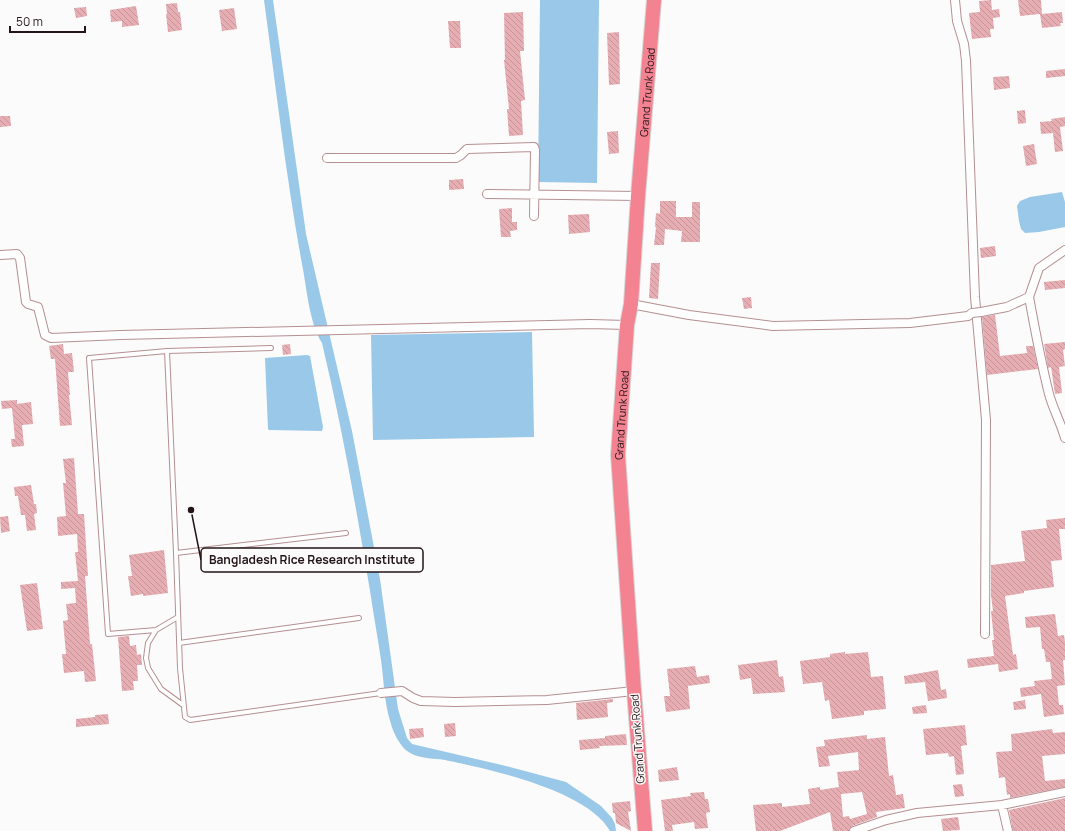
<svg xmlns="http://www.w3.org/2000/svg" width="1065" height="831" viewBox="0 0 1065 831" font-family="Manrope,sans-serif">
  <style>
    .water { fill: #99c8e8 }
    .building { fill: url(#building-back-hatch); fill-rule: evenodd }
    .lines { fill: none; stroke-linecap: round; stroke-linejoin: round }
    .lane-casing { stroke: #b58f92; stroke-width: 6 }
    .street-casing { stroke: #b58f92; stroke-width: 10 }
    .highway-casing { stroke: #d7d5d5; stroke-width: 16 }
    .lane { stroke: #fff; stroke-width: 4 }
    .street { stroke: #fff; stroke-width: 8 }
    .highway { stroke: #f48391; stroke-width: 14 }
    .street-bridge-casing { stroke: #b58f92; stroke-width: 10; stroke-linecap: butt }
    .street-bridge { stroke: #fff; stroke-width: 8 }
    .labels { text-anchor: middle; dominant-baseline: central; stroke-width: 3; stroke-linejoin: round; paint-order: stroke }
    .street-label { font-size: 11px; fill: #231517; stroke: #fbfbfb }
    .leader { fill: none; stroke: #231517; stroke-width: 1.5 }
    .callout-dot { fill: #231517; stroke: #fbfbfb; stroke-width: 1.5 }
    .callout { fill: #fbfbfb; stroke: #231517; stroke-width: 1.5 }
    .callout-label { font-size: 12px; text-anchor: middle; font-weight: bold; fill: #231517 }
  </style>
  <defs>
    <pattern id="building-back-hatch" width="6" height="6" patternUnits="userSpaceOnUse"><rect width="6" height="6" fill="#e6adb2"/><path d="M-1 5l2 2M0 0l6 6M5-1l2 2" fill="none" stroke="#c59498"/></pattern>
  </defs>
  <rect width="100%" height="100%" fill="#fbfbfb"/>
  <path class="water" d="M264 0H273L306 234 352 431 380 579 398 709 407 738 412 744 506 766 566 782 601 806 612 818 615 824 616 831H610C587 790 488 769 445 760 433 758 417 759 407 751 400 746 393 732 391 724 384 703 384 681 381 660 378 639 374 618 371 597 357 512 342 427 322 343 309 322 307 289 302 264 286 177 276 88 264 0Z
    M540 0H599L597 183 538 182Z
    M1062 192 1065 202V227L1039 232 1025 233 1021 229 1019 221 1017 206 1020 201 1030 197Z
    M532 332 534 437 373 440 371 335Z
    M307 355 310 356 323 427 322 431 269 430 268 429 265 358Z"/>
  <path class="building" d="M991 0 992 10 999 9 1000 17 993 18 994 29H990L991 37 972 39 969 13 980 12 979 1Z
    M1018 0H1041L1042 14 1062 12 1063 23H1060L1061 26 1042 28 1040 14 1020 16Z
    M177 3 178 12H180L182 30 168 32 166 14H167L166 4Z
    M136 6 139 25 122 27V21L111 22 110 10Z
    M86 7 87 16 76 18 74 8Z
    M234 8 237 29 222 31 219 10Z
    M523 12 524 51H520L525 100 521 101 523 135 509 136 507 109H509L504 60H505L504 13Z
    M448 21H460L461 48H450Z
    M619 32 620 84 609 85 607 33Z
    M1065 69V76L1046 78V71Z
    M1009 76 1010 88 994 90 993 77Z
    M1025 110 1026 123 1018 124 1017 111Z
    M0 116H10L11 126 0 127Z
    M1065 117V126L1060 127 1063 151 1055 152 1053 133 1041 134 1040 122 1052 121 1051 119Z
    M618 131 619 153 609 154 607 132Z
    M1034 144 1037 164 1026 166 1023 146Z
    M463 179 464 189 449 190V180Z
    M660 201H676V217H692V202H700V242H681L682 231 665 229 664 245H654L656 227H655L656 213 660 214Z
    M512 208V222H517V230L510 231 511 237H501L499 209Z
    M589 214 590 232 569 234 568 215Z
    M995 246 996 256 981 258 980 248Z
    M651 263H660L658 299 649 298Z
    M1065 280V288L1045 290 1044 282Z
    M751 297 752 308 744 309 742 298Z
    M995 315 1000 356 1027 353 1026 346H1033L1038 369 987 375 982 317Z
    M1065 342V349L1063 350 1065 366 1059 367 1062 393 1055 394 1051 367 1048 368 1044 344Z
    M63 344 64 354 72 353 74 372H68L70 395H69L72 425 60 426 55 359H51L49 346Z
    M290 344 291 354 283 355 282 345Z
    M17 400V404L31 402 33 424 22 425 24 446 12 447 11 439H15L12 408 2 409 1 401Z
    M74 458 78 514H84L88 576H85L90 644H92L96 681 85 682 84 671 64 673 62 654H66L63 621 68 620 66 604 76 603 75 588 61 589V582L78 581 75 552H78L77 534 58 536 57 517 66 516 63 483H66L63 459Z
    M31 485 34 504H36L37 513 34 514 36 530 27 531 25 515H21L18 496H15L14 487Z
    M8 516 10 531 1 533 0 517Z
    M1065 518V529H1059L1062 560 1051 561 1054 587 1024 591V593L1005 596 1013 655 1016 654 1018 669 999 672 998 664 968 668 967 659 994 656 992 640H994L991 611H993L991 595V565L1025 561 1021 531 1047 528 1046 520Z
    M164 550 168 593 143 596V594L131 596 128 576H132L129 555Z
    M37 583 43 629 27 631 20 585Z
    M1055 614 1058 636 1064 635 1065 642V660H1063L1065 685 1057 686 1059 705H1063L1064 714 1044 717 1041 694 1021 697 1020 688 1035 686 1034 681 1052 679 1050 662H1046L1044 649H1042L1040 627 1026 628 1025 617Z
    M129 636 130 646 136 645 137 655 141 654 142 665H137L138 681H133L134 690 122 691 118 637Z
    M845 652V654L868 652 871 677 883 676 886 709 864 711V715L832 719 829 700 825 701 822 682 803 684 800 661 830 657V654Z
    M777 660 779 677 783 676 785 692 753 694 751 678 740 680 738 665Z
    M695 666 697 677 709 675 710 683 688 686 690 709 666 712 664 696H670L667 669Z
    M938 670 941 690 946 689 947 698 928 701 925 682 905 684 904 676Z
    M613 699V702L607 703 608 717 577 720 576 703Z
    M1025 700 1026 709 1014 710 1013 702Z
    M926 705 927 713 913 714 912 707Z
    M108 714 109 724 76 727V719L95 717V715Z
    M455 723 456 736 445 737 444 724Z
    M965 725 967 745 961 746 964 774 956 775 954 756 949 757 948 753 926 755 923 729Z
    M423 728 424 737 410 739 409 729Z
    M1052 729 1053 733 1065 732V754L1042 756 1045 781 1065 779V787L1010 798V794L1007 795 1005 777 999 778 996 752 1012 751 1011 734Z
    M626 734 627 745 599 746 600 748 580 750 579 740 605 738V736Z
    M867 735V739L885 737 889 776 893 775 896 795 903 794 905 808 876 812 877 817 852 826 849 831H833L830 812 780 831H756L753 805 782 803V807L810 804 808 789 820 787V790L839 787 837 772 859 770 858 752 828 756 830 766 819 767 816 747 825 746 824 740ZM862 792 867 814 850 819 849 816 843 817 841 794Z
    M677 767 679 780 659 782 658 770Z
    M962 784 964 796 955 797 953 785Z
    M704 792 705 799H708L710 812 706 813 708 828 695 829 694 822 672 825 673 831H665L661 800 691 796 690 793Z
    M1065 798V831H1013L1009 810Z
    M630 801 631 811 628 812 631 831 616 823 615 813H613L612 803Z
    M958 817 960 830 943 831 941 819Z"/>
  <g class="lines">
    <g class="lane-casing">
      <path id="lane" d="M271 348 167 351 176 553 180 668 185 717 190 720 381 693
        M176 553 346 533
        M178 617 156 630 148 643 146 658 148 668 161 689 183 705
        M156 630 108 634 89 358 167 351
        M179 643 359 618"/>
    </g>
    <g class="street-casing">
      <path id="street" d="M955 0 957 21 964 44 966 61 975 297 986 420 985 634
        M327 158H456L461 155 467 149 534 147 535 150 534 216
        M487 194 638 196
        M0 255 17 254 20 258 26 302 28 304 38 307 45 335 51 338 121 335 590 324 627 325
        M1029 297C1035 330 1041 362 1049 394 1053 409 1061 423 1065 438
        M631 304 689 315 773 326 910 323 968 316 972 313
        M981 312 1007 307 1029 297 1039 268 1065 250
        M381 693 402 691 413 698 421 701 455 702 547 700 634 691
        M1002 805 1008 831
        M854 831 886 820 917 813 1002 805 1065 792"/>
    </g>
    <g class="highway-casing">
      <g id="highway">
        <path id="s1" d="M645 831 634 691 618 455 627 325 631 304 638 196 654 0"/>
      </g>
    </g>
    <use href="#lane" class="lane"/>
    <use href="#street" class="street"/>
    <use href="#highway" class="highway"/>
    <g class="street-bridge-casing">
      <path id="street-bridge" d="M972 313 981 312"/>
    </g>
    <use href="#street-bridge" class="street-bridge"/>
  </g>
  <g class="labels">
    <g class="street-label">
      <text stroke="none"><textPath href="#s1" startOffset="741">Grand Trunk Road</textPath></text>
      <text stroke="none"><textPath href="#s1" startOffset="417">Grand Trunk Road</textPath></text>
      <text transform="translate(637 739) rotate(-94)">Grand Trunk Road</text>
    </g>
  </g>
  <path class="leader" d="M191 510L201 560"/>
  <circle class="callout-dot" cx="191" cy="510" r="4"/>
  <rect class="callout" x="201" y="548" width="222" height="24" rx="4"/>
  <g class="callout-label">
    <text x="312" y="564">Bangladesh Rice Research Institute</text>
  </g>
  <path d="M10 26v6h75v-6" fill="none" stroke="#231517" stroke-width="2"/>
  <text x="16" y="26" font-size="12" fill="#231517" stroke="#fbfbfb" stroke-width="3" paint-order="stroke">50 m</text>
</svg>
